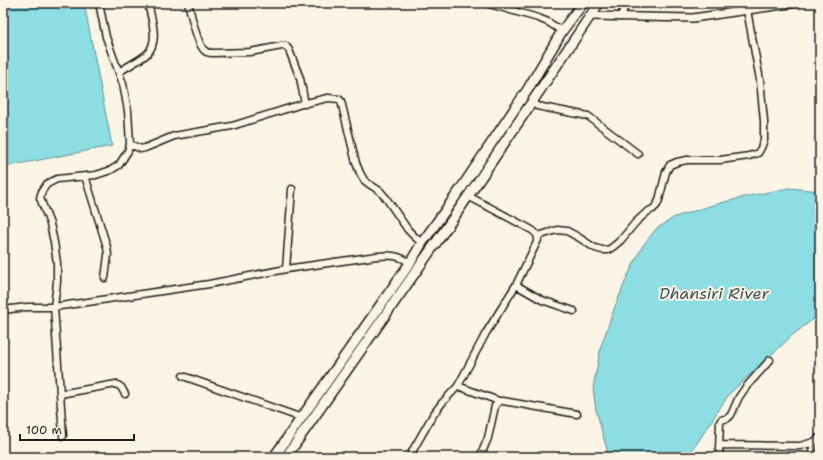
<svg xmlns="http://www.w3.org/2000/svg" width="823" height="460" viewBox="0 0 823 460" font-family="'Shantell Sans',sans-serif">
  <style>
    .water { fill: #8cdee2; stroke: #5f9093 }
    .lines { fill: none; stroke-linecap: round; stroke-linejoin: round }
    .minor-casing { stroke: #1c1c1c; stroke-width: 9 }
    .tertiary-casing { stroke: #1c1c1c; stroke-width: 10 }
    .primary-casing { stroke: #1c1c1c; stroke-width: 12 }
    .minor { stroke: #fcf5e5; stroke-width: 6 }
    .tertiary { stroke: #fcf5e5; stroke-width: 7 }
    .primary { stroke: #fcf5e5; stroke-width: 9 }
    .labels { text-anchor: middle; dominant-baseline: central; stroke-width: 4; stroke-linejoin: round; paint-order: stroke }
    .water-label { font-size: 16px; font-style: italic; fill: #3e5657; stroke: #fcf5e5 }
  </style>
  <rect width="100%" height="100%" fill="#fcf5e5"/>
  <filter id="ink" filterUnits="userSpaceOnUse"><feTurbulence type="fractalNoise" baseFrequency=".025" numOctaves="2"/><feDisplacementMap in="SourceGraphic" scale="8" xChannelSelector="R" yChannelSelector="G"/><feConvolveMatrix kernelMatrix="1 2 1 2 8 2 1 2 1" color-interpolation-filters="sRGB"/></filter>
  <g filter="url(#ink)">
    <path class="water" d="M3 3H84L112 146 3 167Z
      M789 188 820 191V314L795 333 729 394 688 457H609L596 410 593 388 601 346 614 309 628 275 643 245 656 229 675 217 713 205 749 196Z"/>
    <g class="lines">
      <g class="minor-casing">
        <path id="minor" d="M188 3C191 13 197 45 205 51 206 52 210 53 212 53L250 52 282 46H286L289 50 300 78 305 104
          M486 3 538 18 548 22 562 31
          M620 17 627 3
          M119 72C126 67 142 59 147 54 160 41 151 18 148 3
          M532 102 537 106 588 116 638 154
          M130 144 141 149 145 148 174 136 232 126 302 104 328 98 339 99 341 101 356 163 360 173 364 180 369 184 380 191 386 198 408 230 415 237 422 243
          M85 176 107 247 108 255 105 278
          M538 236 557 230 567 231 578 237 595 248 602 250H608L614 246 621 240 635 223 647 212 653 209 657 205 659 200 666 172 670 165 677 162 687 160H720L749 156 758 153 761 148 764 140V121L760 80 747 10
          M286 269 292 189
          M516 285 542 300 574 311
          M3 310 27 307H54L209 284 286 269 377 256C391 255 399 255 410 263
          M183 376 302 418
          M458 386 499 401
          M60 394 116 384 121 387 125 394
          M63 436 54 307 57 282V263L54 242 50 224 40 198 42 191 47 184 57 179 96 175 111 170 119 165 128 151 130 144 128 111 123 84 106 37 99 3
          M719 445 800 446 814 442 820 437
          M409 457 433 415 442 403 458 386 486 333 516 285 538 240C538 235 536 233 532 230L468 196
          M480 457 488 438 495 406 499 401H503L577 414
          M720 457 719 449 720 422 721 420 728 418 731 415 739 397 746 387 770 360
          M812 457 814 442"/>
      </g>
      <g class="tertiary-casing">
        <path id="tertiary" d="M590 16 693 18 797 3"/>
      </g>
      <g class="primary-casing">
        <path id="primary" d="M274 457 410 263 422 243 460 190 528 89 562 31 583 3
          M286 457 454 217 599 3"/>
      </g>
      <use href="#minor" class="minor"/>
      <use href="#tertiary" class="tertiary"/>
      <use href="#primary" class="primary"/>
    </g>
  </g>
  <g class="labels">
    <g class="water-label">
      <text x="714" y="293">Dhansiri River</text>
    </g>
  </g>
  <rect width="823" height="460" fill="none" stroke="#fcf5e5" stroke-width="16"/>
  <rect x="8" y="8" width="807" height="444" fill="none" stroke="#1c1c1c" stroke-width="1.5" filter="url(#ink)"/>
  <path d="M20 434v6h114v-6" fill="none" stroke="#1c1c1c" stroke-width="2"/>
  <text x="26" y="434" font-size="12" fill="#1c1c1c" stroke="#fcf5e5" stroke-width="3" paint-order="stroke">100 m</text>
</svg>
